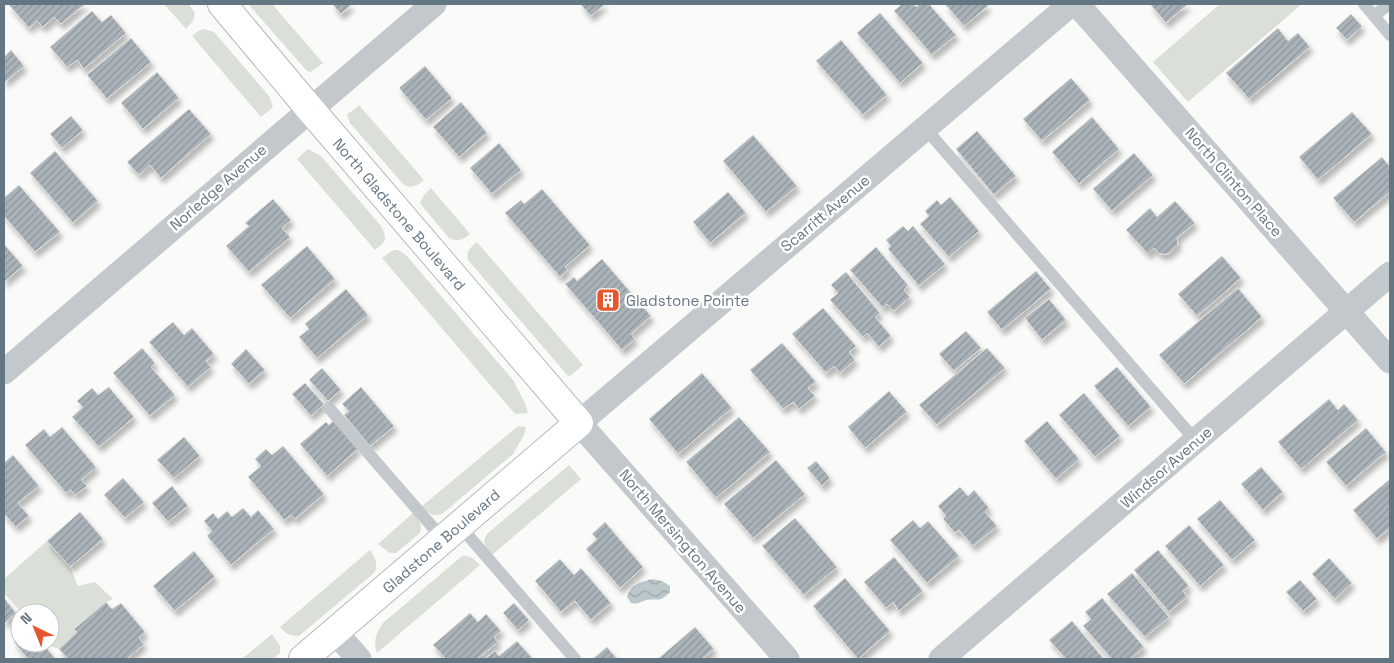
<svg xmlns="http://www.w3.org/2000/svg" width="1394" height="663" viewBox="0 0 1394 663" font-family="'Space Grotesk',sans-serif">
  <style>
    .green { fill: #dadfd7 }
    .water { fill: url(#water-waves) }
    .building { fill: url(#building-hatch); stroke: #dcdcda; filter: url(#shadow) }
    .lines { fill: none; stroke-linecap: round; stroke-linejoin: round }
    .secondary-casing { stroke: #b3babf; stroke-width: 30 }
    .lane { stroke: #c3c8cc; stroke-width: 12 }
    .street { stroke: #c3c8cc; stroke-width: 25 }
    .secondary { stroke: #fff; stroke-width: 28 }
    .labels { text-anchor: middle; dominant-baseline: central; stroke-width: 5; stroke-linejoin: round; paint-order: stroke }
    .street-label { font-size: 15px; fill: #657683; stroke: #fff }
    .poi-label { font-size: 15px; fill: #657683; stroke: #fff; text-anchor: start }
  </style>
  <defs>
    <pattern id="water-waves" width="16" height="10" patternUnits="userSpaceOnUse" patternTransform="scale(1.25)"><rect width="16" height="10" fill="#bbc7cb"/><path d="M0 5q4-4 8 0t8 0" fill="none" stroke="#9ca6aa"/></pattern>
    <pattern id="building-hatch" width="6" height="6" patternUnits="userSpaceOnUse" patternTransform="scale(1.25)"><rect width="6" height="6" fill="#aab3b9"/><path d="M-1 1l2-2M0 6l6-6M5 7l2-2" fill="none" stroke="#8e969c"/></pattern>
    <filter id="shadow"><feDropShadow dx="3" dy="5.5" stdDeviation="2.5" flood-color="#0004"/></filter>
  </defs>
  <rect width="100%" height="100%" fill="#fafaf8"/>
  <path class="green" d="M164 4H189L195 13 193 21 186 29Z
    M248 4H272L323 63 311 72 307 71Z
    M1220 4H1302L1188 102 1153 62Z
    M204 29 214 32 269 96 273 107 261 117 192 36 200 30Z
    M359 105 424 180C417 185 413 189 404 185L350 123 347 115Z
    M308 149 321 156 381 226C388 239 386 242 375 250L297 159Z
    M431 188 470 234C463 240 458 242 449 238L423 207 420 203 424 195Z
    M477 242 583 365 569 377 468 260C466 251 470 248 477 242Z
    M394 250H398L406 255 513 380 525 403 528 413 515 414 382 258 390 252Z
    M518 426 526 427 524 435 513 454 442 514C433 517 428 513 422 506Z
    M569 465 581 479 492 555C485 547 481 542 488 533Z
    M413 513C419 520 423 525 420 533L396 553H390L378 544Z
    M47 541 70 567 78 586 95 582 113 599 106 602 74 628 77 632 59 649 51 646 49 643H50V613H22L4 593V579Z
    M370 550C375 558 378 562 375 572L299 636C290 636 286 634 280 627Z
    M462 556C470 555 474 559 480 565L377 653C373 641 376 633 383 623Z
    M272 634 280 646V653L273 659H242Z"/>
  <path class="water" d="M652 579 662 581 670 586V592C659 603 661 598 647 600 640 601 640 605 631 603L627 597C630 585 640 582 652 579Z"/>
  <path class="building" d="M11 4H85L61 24 54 17 43 27 37 21 29 28 9 5Z
    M332 4H352L341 14Z
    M580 4H605L591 16Z
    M902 4H914L916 7 920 4H929L956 35 932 55 894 11Z
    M945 4H986L988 6 964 26Z
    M1150 4H1188L1166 23Z
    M92 11 102 22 111 15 126 33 84 69 77 60 67 67 50 47Z
    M880 13 923 63 900 83 857 33Z
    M1351 14 1362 26 1347 40 1336 28Z
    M1278 28 1288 41 1298 33 1310 47 1249 99 1226 73Z
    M131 38 151 62 107 99 87 75Z
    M841 40 887 95 863 115 816 61Z
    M11 50 24 66 5 82 4 80V57Z
    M425 66 452 98 426 120 399 88Z
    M157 72 179 98 143 129 121 103Z
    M1071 78 1090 100 1042 141 1023 119Z
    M461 102 487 133 459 157 433 127Z
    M189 109 211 134 161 178 150 165 139 175 127 162Z
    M1352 112 1372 134 1318 180 1299 157Z
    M71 116 83 130 62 148 50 134Z
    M1092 117 1119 149 1079 184 1052 152Z
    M977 131 1016 176 994 195 956 149Z
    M753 135 797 186 766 212 723 161Z
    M499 143 521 170 492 194 470 168Z
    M55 151 98 201 73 223 30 173Z
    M1134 153 1153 175 1112 211 1093 189Z
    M1382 157 1390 167V192L1354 222 1333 198Z
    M19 185 60 232 35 252 4 216V198Z
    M542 189 590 245 565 267 568 270 560 277 505 213 521 200 524 204Z
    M728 192 746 213 710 243 693 222Z
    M950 197 979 231 949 257 920 224 929 216 925 211 937 200 941 205Z
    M273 199 291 220 282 228 290 237 249 272 226 246 249 226 245 223Z
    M1175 201 1195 223 1177 238 1178 245 1168 254H1160L1154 248 1148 254 1126 230 1150 208 1157 217Z
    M903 226 908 231 913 226 945 264 919 286 888 249 891 246 886 240Z
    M4 244 23 266 4 282Z
    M307 246 335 279 290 318 261 285Z
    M876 247 908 285 904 290 910 297 894 311 887 304 883 308 850 270Z
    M1222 256 1241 278 1197 316 1178 294Z
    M602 259 651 316 631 334 635 339 622 350 565 284 574 277 577 281Z
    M1036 271 1051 289 1002 330 987 312Z
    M846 272 880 313 875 317 891 336 879 347 867 333 863 337 830 300 838 293 831 285Z
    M1238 288 1262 317 1184 384 1159 355Z
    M346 289 368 315 317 358 299 337 309 329 305 324Z
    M1049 299 1066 320 1042 340 1025 318Z
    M823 308 856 346 849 352 855 360 840 373 834 366 826 373 792 334Z
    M173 322 184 335 192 328 214 354 206 361 211 367 188 387 149 342Z
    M966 331 981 348 954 371 939 354Z
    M782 343 816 382 808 388 815 396 799 409 793 402 783 409 750 370Z
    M142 348 155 363 151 367 175 395 150 416 113 373Z
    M987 348 1005 368 937 425 919 405Z
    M246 349 265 370 249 384 231 364Z
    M1117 367 1151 407 1128 426 1094 386Z
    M322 368 341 390 328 401 309 380Z
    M702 373 732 408 678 454 649 419Z
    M305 383 324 404 311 416 292 394Z
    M109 387 134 417 99 447 72 417 83 407 77 401 92 388 98 395Z
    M361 387 394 426 370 446 344 415 349 411 342 404Z
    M889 391 907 412 865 448 848 427Z
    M1084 393 1120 436 1095 457 1059 415Z
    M1329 399 1338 410 1344 404 1358 420 1301 469 1278 442Z
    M739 417 770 452 716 498 686 462Z
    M334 420 358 449 327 476 300 444 326 422 329 425Z
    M1047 421 1079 459 1056 479 1024 441Z
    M62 427 96 467 81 480 87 486 75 495 71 490 66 493 25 445 44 429 50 437Z
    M1366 428 1386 452 1346 486 1326 462Z
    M184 437 200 456 174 478 157 460Z
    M283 446 324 494 295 519 291 515 284 520 248 477 261 466 255 459 266 449 272 455Z
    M13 455 39 486 18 503 29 516 16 527 5 515 4 516V463Z
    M776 460 805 494 753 538 724 504Z
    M816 461 830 478 822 486 807 468Z
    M1261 467 1283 492 1263 510 1241 484Z
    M123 478 144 502 125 518 104 495Z
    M1390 479V528L1377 539 1353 510Z
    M172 486 188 506 168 522 152 503Z
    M960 487 968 496 974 490 989 508 985 512 997 526 973 546 959 530 955 533 943 519 946 516 938 506Z
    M1220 500 1255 540 1232 560 1197 519Z
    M243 508 251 517 258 510 274 529 231 565 207 536 212 531 204 521 213 513 218 519 227 511 232 517Z
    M80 512 103 539 70 567 47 541Z
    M795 518 837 567 804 595 762 546Z
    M913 520 920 528 928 521 959 556 927 583 890 540Z
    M605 522 643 567 620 588 586 549 597 539 592 534Z
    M1189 525 1224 565 1200 586 1165 546Z
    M1158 550 1189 586 1183 591 1187 597 1169 612 1134 570Z
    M194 551 215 577 175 611 153 586Z
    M894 557 923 591 899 611 893 602 886 608 864 582Z
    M1329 558 1352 583 1335 599 1312 574Z
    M560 559 574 575 581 568 611 603 591 620 575 601 561 612 535 581Z
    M1132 573 1169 617 1145 637 1107 594Z
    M845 578 890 631 858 659 813 606Z
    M1300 580 1317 599 1303 611 1286 592Z
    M4 598 16 613 4 624Z
    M1102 598 1144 647 1130 659H1112L1083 626 1091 619 1085 612Z
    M106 602 112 609 121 603 145 632 139 638 144 644 128 658V659H68L59 649 77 632 74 629Z
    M514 603 529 620 518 630 503 613Z
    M470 613 478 622 486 614 501 631 494 637 498 642 477 659H446L433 645Z
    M1072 621 1104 659H1066L1049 640Z
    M695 627 714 649 702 659H658Z
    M20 638V643H42L55 658 53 659H28L14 642Z
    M517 641 533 659H485L495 651 499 656Z
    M607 647 617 659H593Z"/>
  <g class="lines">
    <g class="secondary-casing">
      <g id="secondary">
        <path id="s1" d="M222 4 310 109 579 423 303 659"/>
      </g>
    </g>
    <path class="lane" d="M1364 4 1390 35
      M1374 16 1389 4
      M925 128 1196 441
      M329 408 443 539
      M459 525 575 659"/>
    <path class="street" d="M1077 4 1390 361
      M4 372 434 4
      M335 632 359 659
      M787 659 579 423 1071 4
      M941 659 1390 274"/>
    <use href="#secondary" class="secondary"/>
  </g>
  <defs>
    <g id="building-square" transform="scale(1.25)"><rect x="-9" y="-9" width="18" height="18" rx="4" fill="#e4572e" stroke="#fff"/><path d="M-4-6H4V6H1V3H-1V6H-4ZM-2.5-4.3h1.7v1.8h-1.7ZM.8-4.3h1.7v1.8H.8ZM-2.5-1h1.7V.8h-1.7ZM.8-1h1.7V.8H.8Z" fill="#fff"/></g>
  </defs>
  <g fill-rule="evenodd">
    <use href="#building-square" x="608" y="300"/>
  </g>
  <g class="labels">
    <g class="street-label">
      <text transform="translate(1234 182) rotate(49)">North Clinton Place</text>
      <text transform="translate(218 187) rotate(-41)">Norledge Avenue</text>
      <text transform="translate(825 213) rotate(-40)">Scarritt Avenue</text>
      <text stroke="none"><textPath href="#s1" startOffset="275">North Gladstone Boulevard</textPath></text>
      <text transform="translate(1166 467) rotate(-41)">Windsor Avenue</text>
      <text transform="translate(441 541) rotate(-41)">Gladstone Boulevard</text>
      <text transform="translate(683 541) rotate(49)">North Mersington Avenue</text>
    </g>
    <g class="poi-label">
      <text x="626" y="300">Gladstone Pointe</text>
    </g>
  </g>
  <rect width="1394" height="663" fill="none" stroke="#657683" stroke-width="10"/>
  <g transform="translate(35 628) rotate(317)"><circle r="24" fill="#ffffff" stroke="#c1c8cd"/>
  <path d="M0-4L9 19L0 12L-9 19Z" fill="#e4572e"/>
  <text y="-8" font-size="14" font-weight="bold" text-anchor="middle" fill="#657683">N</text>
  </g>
</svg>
